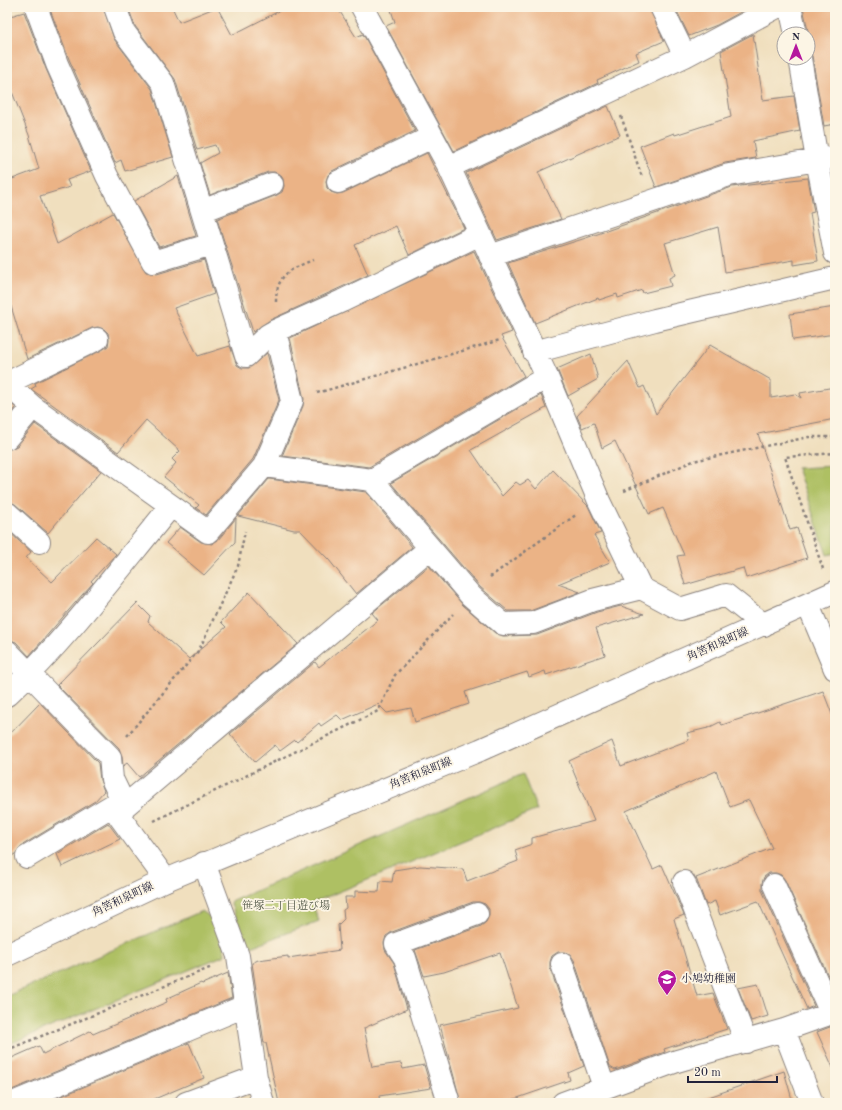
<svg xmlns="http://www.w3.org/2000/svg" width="842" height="1110" viewBox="0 0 842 1110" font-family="'Old Standard TT','Noto Serif JP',serif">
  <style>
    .green { fill: #aec063; stroke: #68714f }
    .building { fill: #ebb386 }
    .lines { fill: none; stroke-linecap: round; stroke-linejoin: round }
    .minor-casing { stroke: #89807c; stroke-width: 24 }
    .major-casing { stroke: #89807c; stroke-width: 24 }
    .path { stroke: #89807c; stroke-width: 2.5; stroke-dasharray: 3 3; stroke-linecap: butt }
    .minor { stroke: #fff; stroke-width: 22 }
    .major { stroke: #fff; stroke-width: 22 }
    .labels { text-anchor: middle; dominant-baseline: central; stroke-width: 3.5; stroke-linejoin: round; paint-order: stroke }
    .street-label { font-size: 11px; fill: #22223b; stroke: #fcf5e5 }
    .park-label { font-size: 11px; fill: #535949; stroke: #fcf5e5 }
    .poi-label { font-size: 11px; fill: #22223b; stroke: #fcf5e5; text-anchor: start }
  </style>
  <rect width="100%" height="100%" fill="#fcf5e5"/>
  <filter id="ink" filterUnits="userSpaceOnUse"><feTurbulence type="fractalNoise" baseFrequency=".025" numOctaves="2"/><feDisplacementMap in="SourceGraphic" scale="8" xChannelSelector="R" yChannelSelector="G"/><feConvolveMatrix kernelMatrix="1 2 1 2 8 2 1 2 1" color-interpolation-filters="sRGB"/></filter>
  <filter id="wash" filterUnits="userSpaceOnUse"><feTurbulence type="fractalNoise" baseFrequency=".012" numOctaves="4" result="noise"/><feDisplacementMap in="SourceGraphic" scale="16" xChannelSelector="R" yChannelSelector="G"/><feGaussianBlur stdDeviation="0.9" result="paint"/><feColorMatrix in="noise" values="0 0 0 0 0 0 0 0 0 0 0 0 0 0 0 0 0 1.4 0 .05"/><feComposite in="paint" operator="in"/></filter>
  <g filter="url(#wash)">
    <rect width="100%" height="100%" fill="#f0dfbe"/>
    <path class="green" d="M835 466V553L827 555 797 468Z
      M523 774 537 810 312 903 319 921 248 948 230 902Z
      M202 911 216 921 223 942 225 955 7 1045V996Z"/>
    <g id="blocks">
      <path class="building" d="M49 7H103L114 39 152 89 173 157 125 171 121 160 115 163 69 59Z
        M128 7H172L179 22 217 7 232 35 287 7H337L356 37 363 34 415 131 332 171 328 175 326 181 327 188 331 192 337 194 343 193 427 153 464 228 409 255 396 226 355 245 368 275 270 320 253 332 217 219 277 195 282 192 284 186 283 179 280 174 274 172H268L210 195 200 163 218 153 215 145 197 150 175 79 135 26Z
        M390 7H649L664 41 636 53 639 61 597 80 598 83 454 151 386 26 395 22Z
        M675 7H750L717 25 689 36Z
        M803 7H835V124L824 126 812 56 808 49V31Z
        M24 12 46 69 91 171 67 180 70 187 40 196 57 244 113 213 146 272 157 274 204 260 214 294 174 308 198 356 230 346 237 365 242 368H249L267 353 279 400 253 459 206 515 196 508 199 505 164 477 176 463 172 459 180 451 146 420 118 452 31 389 36 386 35 383 102 350 108 346 109 339 108 333 104 329 98 327 92 328 27 359 7 293V181L39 169 29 135 7 79V17Z
        M753 34 763 100 794 96 800 131 753 141 756 158 725 163 656 187 640 146 674 133 675 135 731 117 721 51Z
        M608 106 620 135 538 172 561 219 497 240 466 173Z
        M178 176 196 236 159 247 134 201Z
        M808 178 814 212 810 213 818 261 794 265V260L725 272 718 227 665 243 675 275 669 278 671 286 643 293 642 290 618 298 617 294 599 300 598 298 535 323 508 263 589 237 732 187Z
        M474 251 512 332 501 336 524 376 369 467 282 456 303 406 304 399 290 338Z
        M835 307V334L793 340 790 314Z
        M710 345 771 380V398L795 394 801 398 800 393 835 387V419L758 434 790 530 797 528 807 558 746 578 743 568 685 585 677 556 684 555 663 508 649 514 615 441 602 448 594 423 582 428 577 416 628 361 640 388 644 386 656 414Z
        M591 354 598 379 568 396 557 369Z
        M541 395 546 408 471 450 502 496 516 482 520 485 528 480 536 489 553 470 588 506 601 533 594 535 610 562 558 584 580 592 530 611H508L480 587 391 483Z
        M9 402 16 408 7 419V403Z
        M35 424 101 471 48 533 15 504 7 501V450L17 446Z
        M269 479 366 492 412 547 356 594 329 560 300 530H294L238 516Z
        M236 518 235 542 204 575 166 543 180 527 201 542 212 544 218 540Z
        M7 530 31 552 26 558 52 582 96 537 116 554 91 581 93 583 82 595 29 656 16 642 7 639Z
        M429 566 463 605 495 633 503 636 537 635 597 612 621 606 644 614 596 628 605 655 546 675 545 671 529 677 527 672 465 692 469 704 415 722 411 708 387 713 378 704 342 720 337 715 321 726 319 723 297 742 295 740 280 751 275 745 255 762 230 734 315 662 319 667 378 620 372 613Z
        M249 592 298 644 139 777 127 763 123 766 122 756 119 748 57 685 137 603 150 616 148 622 189 659 226 627 221 622Z
        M823 691 835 722V991L785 880 781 875 776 873H769L764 877 762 883V890L814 1006 807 1009 758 901 720 915 715 901 706 905 696 878 772 848 749 800 730 807 716 771 626 811 653 869 662 865 684 915 674 919 697 996 713 993 727 1029 664 1049 665 1052 615 1070 610 1067 574 960 570 954 564 952H558L552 956 550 962V968L584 1066 568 1073 570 1080 503 1103H461L440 1025 518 1008 500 953 444 972 424 976 415 950 481 926 486 922 489 916V909L485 904 479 902H473L392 932 386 936 384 943 385 950 394 963 407 1009 364 1028 372 1067 401 1063 403 1069 424 1065 431 1088 379 1096 380 1103H279L266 1043H264L252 963 258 960 288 956V958L340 950 338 925 344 919 343 910 346 908 345 897H355V891L379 892 380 881 392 882 394 870 420 866 463 869 467 881 518 861 515 850 532 844V838L594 821 569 761 612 741 621 766 689 740 687 733 708 728 720 722 722 725Z
        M40 703 98 763 100 780 104 791 95 801 21 846 15 854 7 859V737Z
        M108 823 120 839 62 867 57 854Z
        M228 973 232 998 7 1092V1060L39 1046 43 1054 90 1031 93 1034 167 1002 166 999 201 983 202 984Z
        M758 984 768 1016 751 1021 738 988Z
        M835 1025V1072L817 1032Z
        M189 1043 204 1078 145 1103H45Z
        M784 1071 793 1103H703V1099Z"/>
    </g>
  </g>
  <g filter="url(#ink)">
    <use href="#blocks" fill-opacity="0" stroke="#89807c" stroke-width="1"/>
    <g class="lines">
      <g class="minor-casing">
        <path id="minor" d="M36 7 57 64 107 176 153 262 212 244
          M115 7 124 32 163 83 246 356 268 335 275 331 342 301 480 234
          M362 7 449 167 547 377 599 501 641 588 680 609 726 595 764 625
          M661 7 685 56
          M790 7 796 34
          M800 58 817 160 835 253
          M449 167 685 56 777 7
          M338 182 432 137
          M202 211 272 184
          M490 256 729 175 835 157
          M534 352 655 320 835 278
          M7 383 97 339
          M7 384 33 407 208 532 264 466 292 401 275 331
          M7 438 33 407
          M264 466 372 480 471 596 503 624 533 623 593 600 641 588
          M372 480 547 377
          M7 513 39 542
          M808 605 835 669
          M7 651 110 757 112 779 125 806 119 816 166 880
          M7 695C68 638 118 570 171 506
          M125 806 430 548
          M27 857 123 799
          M204 863 238 956 256 1077 263 1103
          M684 882 746 1042
          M774 885 831 1013
          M562 964 604 1087
          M784 1030 812 1103
          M13 1103 245 1006
          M186 1103 256 1077
          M449 1103 405 958 396 944 477 914
          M563 1103 677 1061 784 1030 835 1012"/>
      </g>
      <g class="major-casing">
        <path id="major" d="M7 955 166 880 480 750 835 592"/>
      </g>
      <path class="path" d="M621 116 642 177
        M276 302C276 275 290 269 313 260
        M317 393 500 340
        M624 491 693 461 809 437H835
        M823 569 785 457 835 453
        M490 577 577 514
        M127 736 199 650 238 566 245 531
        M154 821 378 711 395 675 453 614
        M7 1050 212 967"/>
      <use href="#minor" class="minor"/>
      <use href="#major" class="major"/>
    </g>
  </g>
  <defs>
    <g id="school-pin" transform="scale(1)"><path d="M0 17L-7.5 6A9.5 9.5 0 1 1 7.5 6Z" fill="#b5179e" stroke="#fcf5e5"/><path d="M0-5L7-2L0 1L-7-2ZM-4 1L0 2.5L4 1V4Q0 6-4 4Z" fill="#fff"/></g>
  </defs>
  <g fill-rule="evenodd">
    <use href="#school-pin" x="667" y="979"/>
  </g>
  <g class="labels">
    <g class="street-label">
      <text transform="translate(718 645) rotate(-24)">角筈和泉町線</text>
      <text transform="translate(421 774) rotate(-22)">角筈和泉町線</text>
      <text transform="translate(123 900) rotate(-25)">角筈和泉町線</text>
    </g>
    <g class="park-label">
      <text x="286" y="906">笹塚二丁目遊び場</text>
    </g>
    <g class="poi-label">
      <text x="681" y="979">小鳩幼稚園</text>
    </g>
  </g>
  <rect width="842" height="1110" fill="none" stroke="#fcf5e5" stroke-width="24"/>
  <g transform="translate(796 46)"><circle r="19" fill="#fcf5e5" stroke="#a5a1a1"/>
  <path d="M0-3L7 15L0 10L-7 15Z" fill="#b5179e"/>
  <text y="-6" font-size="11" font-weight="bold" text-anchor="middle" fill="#22223b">N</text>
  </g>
  <path d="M688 1076v6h89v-6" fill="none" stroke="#22223b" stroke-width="2"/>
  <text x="694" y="1076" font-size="12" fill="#22223b" stroke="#fcf5e5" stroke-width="3" paint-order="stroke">20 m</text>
</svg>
